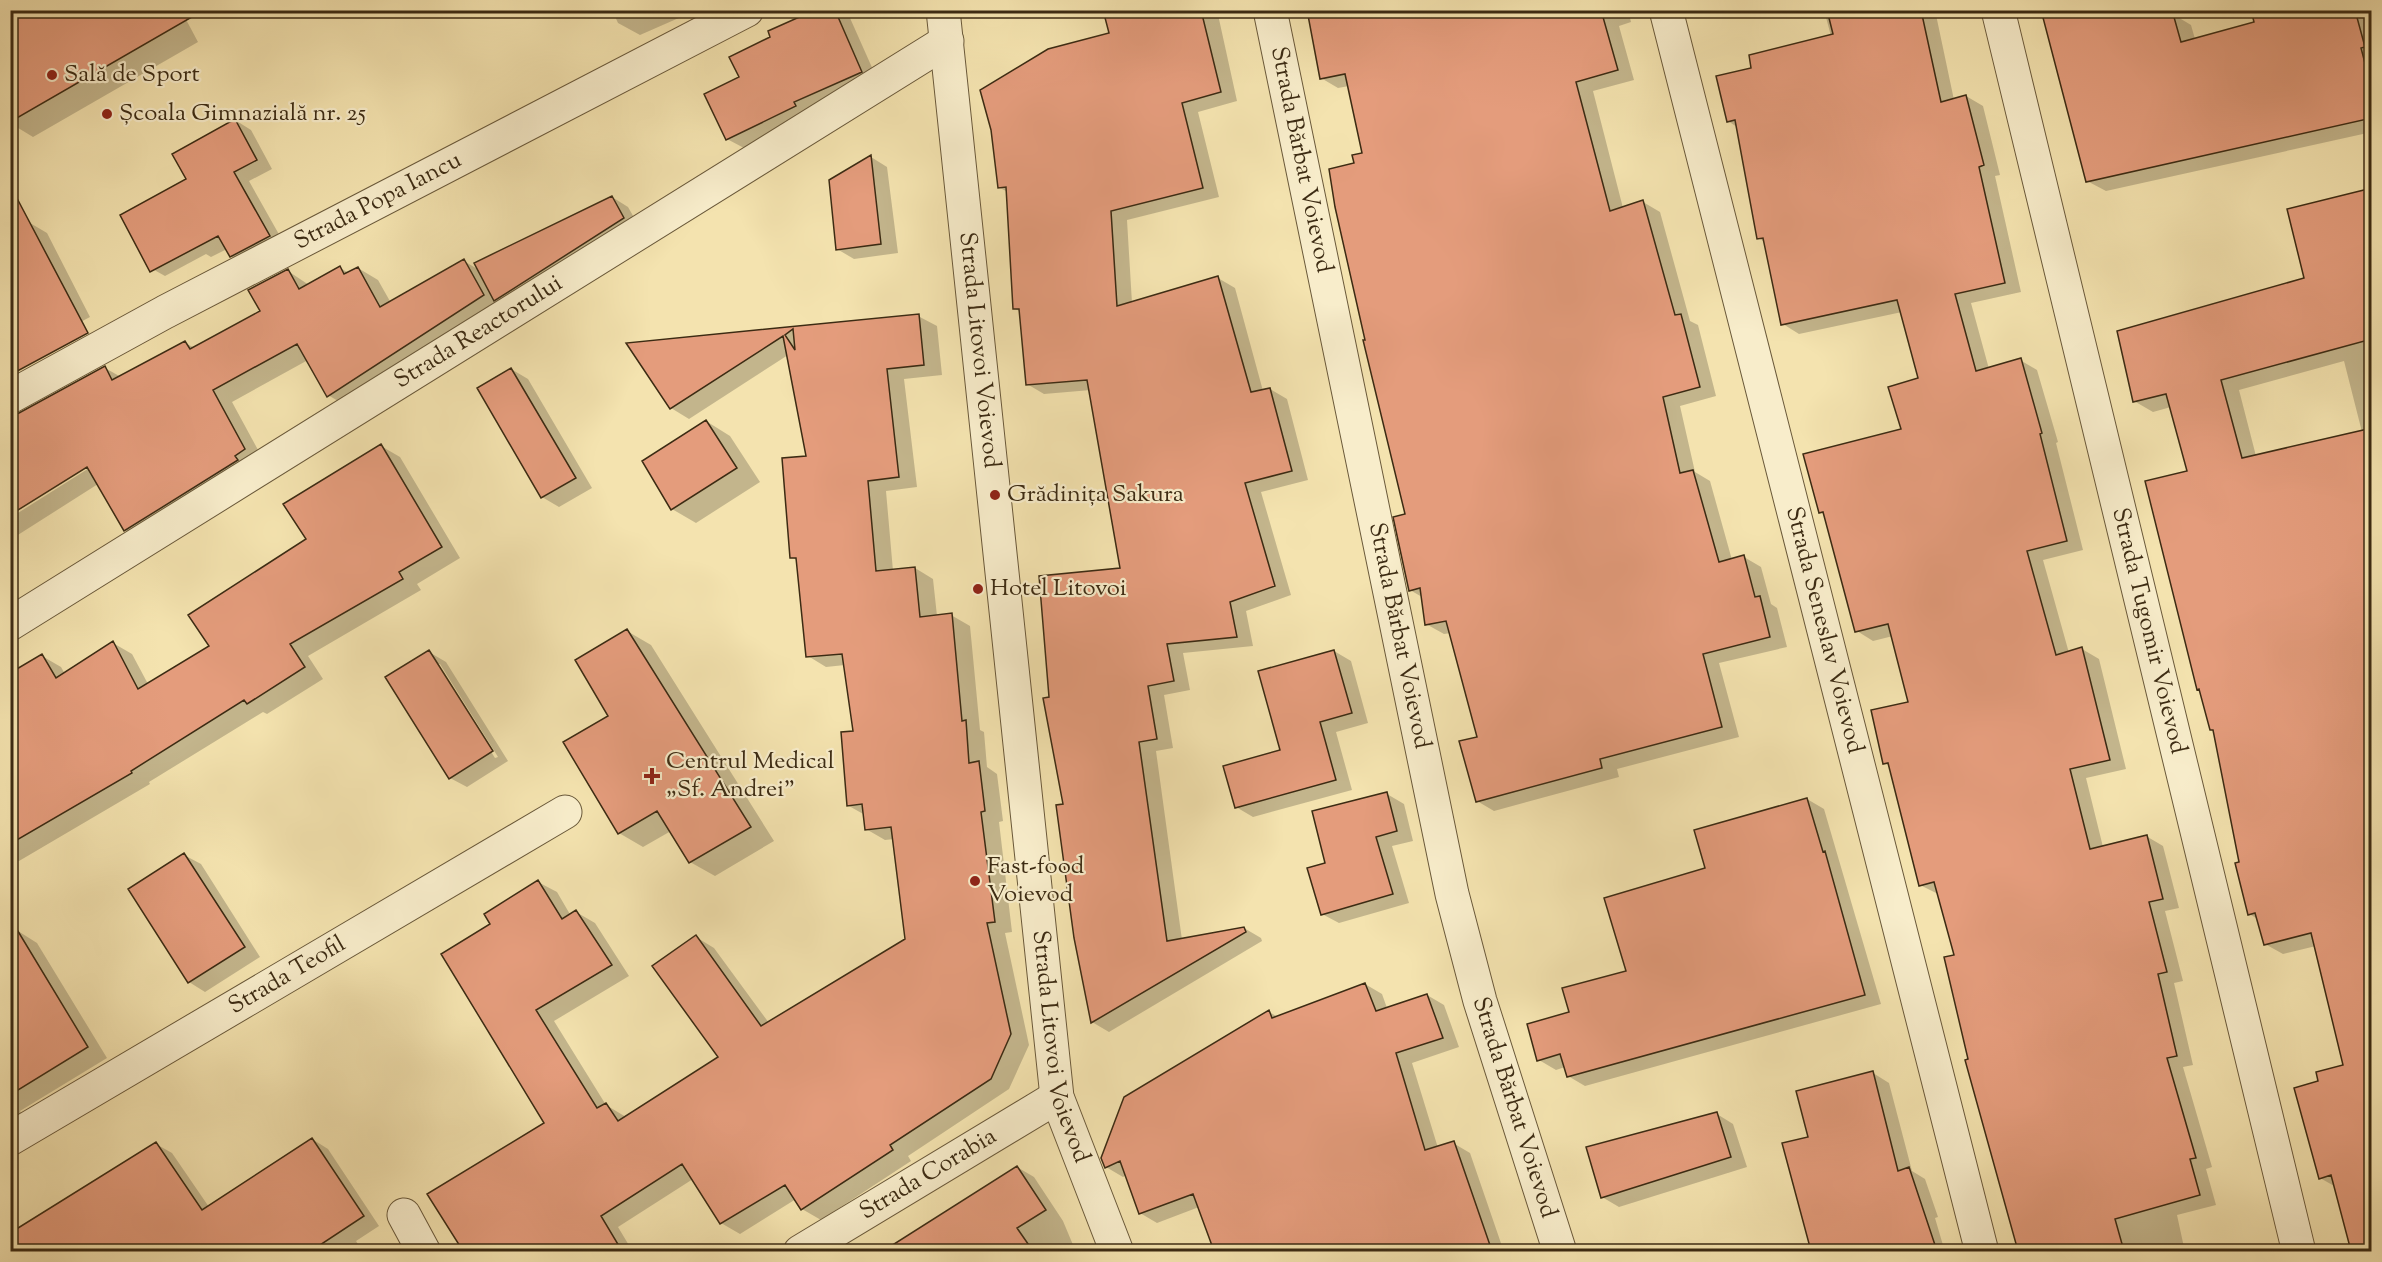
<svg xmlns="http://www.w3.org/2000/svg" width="2382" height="1262" viewBox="0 0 2382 1262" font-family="'Sorts Mill Goudy',serif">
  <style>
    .shadow { fill: #0003; fill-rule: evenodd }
    .building { fill: #e49c7c; stroke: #3c2b13; stroke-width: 1.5; fill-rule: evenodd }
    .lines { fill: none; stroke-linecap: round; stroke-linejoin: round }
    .minor-casing { stroke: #6a593a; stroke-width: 35 }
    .minor { stroke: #f8edcb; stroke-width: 33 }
    .poi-dot { fill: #8f2418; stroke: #f8edcb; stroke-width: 2 }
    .labels { text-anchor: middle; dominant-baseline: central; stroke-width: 4.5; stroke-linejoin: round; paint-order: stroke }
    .poi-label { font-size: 24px; fill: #3c2b13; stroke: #f8edcb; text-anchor: start }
    .street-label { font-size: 24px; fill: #3c2b13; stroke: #f8edcb }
  </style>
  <rect width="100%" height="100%" fill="#f4e3af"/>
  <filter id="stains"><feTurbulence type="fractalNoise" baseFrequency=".00333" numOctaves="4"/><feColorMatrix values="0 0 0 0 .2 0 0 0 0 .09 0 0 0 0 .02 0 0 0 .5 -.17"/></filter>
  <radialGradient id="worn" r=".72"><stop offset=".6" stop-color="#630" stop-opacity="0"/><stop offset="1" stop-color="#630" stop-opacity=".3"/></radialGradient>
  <path class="shadow" d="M10 10 182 12 198 42 33 137 10 123Z
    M612 10H697L640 35 618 23Z
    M829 10H837L850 18 878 81 744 148 727 139 741 78Z
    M1115 10H1217L1237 101 1198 112 1219 197 1127 220 1132 303 1218 278 1235 288 1263 391 1270 389 1287 399 1308 480 1261 492 1291 595 1246 611 1253 646 1183 653 1190 690 1164 695 1173 748 1156 751 1182 940 1244 928 1261 938 1262 941 1109 1032 1092 1022 1065 805 1122 570 1091 390 1044 394 1027 384 1020 311 1015 309 1008 192 1000 188 1110 34Z
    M1309 10H1628L1631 22 1619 26 1634 80 1593 91 1623 208 1643 202 1660 212 1690 321 1698 325 1716 396 1680 406 1695 472 1710 481 1732 560 1744 557 1761 567 1771 604 1777 608 1787 647 1719 663 1739 737 1617 769 1619 777 1494 811 1477 801 1479 738 1451 633 1444 634 1426 624 1422 597 1410 590 1407 515 1367 341 1356 164 1364 154 1349 86 1338 88 1321 78Z
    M1824 10H1935L1954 100 1966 96 1983 106 2000 175 1995 176 2021 292 1971 303 1989 369 2020 360 2037 370 2058 442 2056 443 2083 550 2043 560 2069 653 2082 649 2099 659 2126 769 2086 778 2103 847 2146 836 2163 846 2179 908 2165 911 2183 981 2174 983 2193 1065 2183 1067 2212 1167 2206 1169 2216 1205 2177 1215 2185 1252H2023L1970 1060 1956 956 1938 894 1920 885 1891 767 1885 763 1910 703 1893 636 1873 641 1857 631 1825 515 1820 512 1903 430 1920 379 1902 312 1799 334 1783 324 1765 242 1758 238 1737 127 1728 121 1753 69 1831 36Z
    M2043 10H2175L2176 16 2191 25 2195 39 2256 23 2252 10H2366L2372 32V132L2106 191 2087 181Z
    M235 120 251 130 272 169 249 181 285 245 247 265 231 256 227 249 211 257 206 254 165 276 149 267 188 180Z
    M871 157 887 167 898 253 854 259 837 249Z
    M2372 189V1252H2353L2336 1187 2320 1178V1082L2345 1066 2316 946 2283 954 2265 944 2258 919 2249 914 2214 731 2211 729 2199 689 2188 472 2171 407 2153 412 2134 401 2306 279ZM2344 361 2362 432 2256 456 2239 390Z
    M612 197 628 207 640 228 348 407 328 395 308 360 232 402 264 461 145 541 125 530 98 484 10 540V518L94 465 105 368 121 377 185 343 195 348 262 311 288 271 309 285 340 268 349 273 358 268 378 280 391 303 464 261 479 270Z
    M30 223 47 233 90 317 10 359Z
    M918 316 937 326 942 375 904 379 917 487 886 491 893 571 915 568 933 579 937 616 951 615 970 626 980 730 984 732 987 767 997 774 1003 821 999 822 1012 932 1005 933 1029 1045 1009 1089 908 1156 911 1161 821 1220 802 1209 796 1199 740 1234 721 1223 693 1179 618 1227 633 1252H465L430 1194 546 1124 492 924 538 882 557 892 571 916 576 912 595 923 629 976 554 1021 606 1105 626 1117 720 1058 696 937 714 948 769 1023 907 940 894 839 885 840 866 829 865 815 849 806 854 732 845 665 826 667 808 656 798 561 792 557 808 457 788 355 689 419 671 408 628 345Z
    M511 369 528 379 592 488 559 507 542 497Z
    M706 421 730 436 760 482 696 523 672 509Z
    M381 446 400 457 460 558 417 584 421 590 308 656 323 679 267 714 263 712 149 782 150 784 19 861 10 858V674L42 656 61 667 65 674 113 643 132 654 148 684 211 646 308 540Z
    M627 631 651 645 774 841 715 876 690 862 671 831 643 847 619 833Z
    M1334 651 1351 661 1368 723 1336 732 1352 790 1253 817 1236 807 1282 751Z
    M429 652 446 662 508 761 467 787 450 778ZM436 664H440L498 757 495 758Z
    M1387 794 1404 804 1413 841 1392 846 1409 903 1339 923 1322 914 1327 864Z
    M1807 799 1824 809 1881 1004 1585 1086 1568 1076 1565 1067 1556 1070 1539 1060 1571 1013 1628 972 1707 869Z
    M184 855 201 864 260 957 205 992 189 982Z
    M18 931 37 943 107 1058 20 1111 30 1128 10 1139V936Z
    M1365 984 1382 994 1387 1008 1427 995 1444 1005 1459 1047 1412 1063 1438 1148 1453 1143 1470 1153 1504 1252H1215L1199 1207 1157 1223 1140 1213 1127 1175 1123 1177 1106 1167 1269 1012 1278 1017Z
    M1873 1073 1889 1083 1912 1171 1925 1179 1938 1217 1935 1218 1945 1252H1805L1812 1250 1810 1138Z
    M1717 1114 1733 1124 1747 1167 1619 1207 1602 1197Z
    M312 1139 328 1149 379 1226 356 1241 363 1252H10V1235L156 1144 172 1153 209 1207Z
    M1017 1167 1034 1177 1063 1221 1076 1252H886Z"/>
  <path class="building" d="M10 10H204L10 122Z
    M815 10H835L862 72 794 102 796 106 726 140 704 94 739 77 729 57 770 37 768 31Z
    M1103 10H1201L1221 92 1182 103 1203 188 1111 211 1117 306 1218 276 1251 392 1270 388 1292 471 1245 483 1275 586 1230 602 1237 637 1167 644 1174 681 1148 686 1157 739 1139 742 1167 941 1244 927 1246 932 1091 1023 1074 938 1056 805 1063 804 1043 698 1049 697 1039 576 1120 568 1087 380 1026 385 1019 309H1013L1006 187 998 188 991 130 980 90 1048 49 1109 33Z
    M1307 10H1601L1618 70 1576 82 1610 211 1643 200 1675 315 1681 314 1700 387 1663 397 1680 473 1693 470 1719 562 1744 555 1755 597 1760 596 1770 637 1703 654 1722 727 1600 759 1602 768 1476 802 1459 741 1477 737 1446 621 1425 625 1420 588 1409 591 1393 517 1405 514 1363 340H1365L1335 207 1329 169 1354 163 1352 155 1362 153 1345 74 1320 79Z
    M1827 10H1921L1941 102 1966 95 1984 165 1979 167 2005 283 1955 294 1976 371 2021 358 2042 433 2040 434 2067 541 2027 551 2056 655 2082 647 2110 760 2070 769 2090 849 2147 835 2163 899 2149 902 2167 972 2158 974 2177 1056 2167 1058 2196 1158 2190 1159 2200 1195 2115 1219 2124 1251H2018L1965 1060 1968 1059 1944 957 1954 955 1934 882 1919 886 1888 763 1883 764 1871 710 1908 702 1888 624 1855 632 1823 512 1819 513 1803 454 1901 429 1888 387 1918 378 1897 300 1781 325 1763 238 1757 239 1735 120 1727 122 1716 76 1751 68 1749 55 1833 34Z
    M2041 10H2172L2181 42 2254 22 2251 10H2355L2365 47 2361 48 2372 90V118L2086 182Z
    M235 119 257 160 234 172 270 236 230 257 218 236 150 272 120 215 186 179 172 154Z
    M871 155 881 244 836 250 829 180Z
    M10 185 88 333 10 375Z
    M2372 188V339L2221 380 2242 458 2372 428V1251H2351L2331 1175 2319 1179 2294 1088 2318 1081 2316 1072 2343 1065 2311 933 2264 945 2255 913 2248 915 2235 863 2239 862 2213 730H2210L2199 689 2197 690 2145 481 2187 471 2166 394 2133 402 2117 331 2304 278 2287 209Z
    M612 196 624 218 494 301 474 263Z
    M464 259 484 295 327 397 297 344 213 390 245 449 235 456 238 460 124 531 87 467 10 515V416L19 413 105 366 112 380 185 341 190 349 260 311 248 290 288 269 299 289 340 266 344 274 358 267 380 307Z
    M919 314 924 365 887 369 899 477 868 481 876 571 915 567 920 617 952 613 962 721 966 720 969 763 979 761 985 811 981 812 995 922 987 923 1011 1034 991 1079 890 1145 893 1150 801 1210 785 1185 720 1224 682 1164 601 1216 622 1251H463L427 1194 544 1123 441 954 490 924 484 914 538 880 562 919 576 910 612 965 536 1010 597 1108 606 1103 618 1121 718 1057 652 966 696 935 761 1026 905 939 891 827 865 830 862 804 847 806 841 732 853 731 842 654 806 657 796 558H790L782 458 806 456 783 336 670 409 626 343ZM793 329 795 350 785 335Z
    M511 368 576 478 541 498 477 388Z
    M706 420 737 468 671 510 642 461Z
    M381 444 442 547 399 572 403 579 290 644 305 667 247 704 244 700 131 771 132 773 10 844V673L42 654 56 678 113 641 138 689 209 646 188 615 306 539 283 504Z
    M627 629 751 827 689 863 657 811 618 834 563 742 608 716 575 660Z
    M429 650 493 751 449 779 385 677Z
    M1334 650 1352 713 1320 722 1336 780 1235 808 1223 766 1280 750 1258 671Z
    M1387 792 1397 831 1376 837 1393 894 1321 915 1307 868 1325 863 1312 811Z
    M1807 798 1823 852 1825 851 1865 995 1567 1077 1560 1054 1537 1061 1527 1024 1569 1012 1562 988 1626 971 1604 898 1705 868 1694 830Z
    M184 853 245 947 188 983 128 889Z
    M10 918 88 1047 10 1095Z
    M1365 983 1376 1011 1427 994 1443 1038 1396 1053 1425 1150 1454 1141 1492 1251H1214L1193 1194 1139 1214 1120 1161 1105 1168 1101 1158 1124 1097 1269 1010 1272 1018Z
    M1873 1071 1898 1171 1909 1167 1937 1251H1811L1782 1143 1808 1137 1796 1091Z
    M1717 1112 1731 1157 1601 1198 1586 1147Z
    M312 1138 364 1216 311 1251H10V1233L156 1142 202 1210Z
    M1017 1166 1046 1210 1017 1228 1033 1251H883Z"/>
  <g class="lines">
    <g class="minor-casing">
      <g id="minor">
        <path id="s1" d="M943 10 1057 1097 1117 1252"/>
        <path id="s2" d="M1270 10 1452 894 1480 1001 1560 1252"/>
        <path id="s3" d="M1666 10 1982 1252"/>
        <path id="s4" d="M1998 10 2299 1252"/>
        <path id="s5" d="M10 397 165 312 747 10"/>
        <path id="s6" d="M10 624 947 41"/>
        <path id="s7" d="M10 1139 565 812"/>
        <path d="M404 1215 424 1252"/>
        <path id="s8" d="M800 1252 1057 1097"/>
      </g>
    </g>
    <use href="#minor" class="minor"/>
  </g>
  <g class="poi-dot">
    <circle cx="52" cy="75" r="6"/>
    <circle cx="107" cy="114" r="6"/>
    <circle cx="995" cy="495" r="6"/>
    <circle cx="978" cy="589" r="6"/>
    <path d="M649 767h6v6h6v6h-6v6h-6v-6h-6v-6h6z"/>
    <circle cx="975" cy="881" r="6"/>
  </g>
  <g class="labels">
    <g class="poi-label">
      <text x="64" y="75">Sală de Sport</text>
      <text x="119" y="114">Școala Gimnazială nr. 25</text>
      <text x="1007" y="495">Grădinița Sakura</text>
      <text x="990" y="589">Hotel Litovoi</text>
      <text x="666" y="762">Centrul Medical<tspan x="666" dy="28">„Sf. Andrei”</tspan></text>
      <text x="987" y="867">Fast-food<tspan x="987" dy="28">Voievod</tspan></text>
    </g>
    <g class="street-label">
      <text stroke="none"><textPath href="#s2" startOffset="153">Strada Bărbat Voievod</textPath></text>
      <text stroke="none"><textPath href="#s5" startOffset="417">Strada Popa Iancu</textPath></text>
      <text stroke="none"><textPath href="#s6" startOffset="552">Strada Reactorului</textPath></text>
      <text stroke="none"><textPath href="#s1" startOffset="342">Strada Litovoi Voievod</textPath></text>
      <text stroke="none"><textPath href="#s3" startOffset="640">Strada Seneslav Voievod</textPath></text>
      <text stroke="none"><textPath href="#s4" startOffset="639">Strada Tugomir Voievod</textPath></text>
      <text stroke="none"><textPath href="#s2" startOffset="639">Strada Bărbat Voievod</textPath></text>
      <text stroke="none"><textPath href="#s7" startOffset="322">Strada Teofil</textPath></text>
      <text stroke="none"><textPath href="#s1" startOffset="1044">Strada Litovoi Voievod</textPath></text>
      <text stroke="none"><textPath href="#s2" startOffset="1125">Strada Bărbat Voievod</textPath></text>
      <text stroke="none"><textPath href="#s8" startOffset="150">Strada Corabia</textPath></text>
    </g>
  </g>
  <rect width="2382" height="1262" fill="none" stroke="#f4e3af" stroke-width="36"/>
  <rect x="12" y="12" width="2358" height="1238" fill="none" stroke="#3c2b13" stroke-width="3"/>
  <rect x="18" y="18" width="2346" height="1226" fill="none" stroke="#3c2b13" stroke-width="1.5"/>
  <rect width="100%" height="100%" filter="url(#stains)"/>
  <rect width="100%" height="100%" fill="url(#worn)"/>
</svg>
